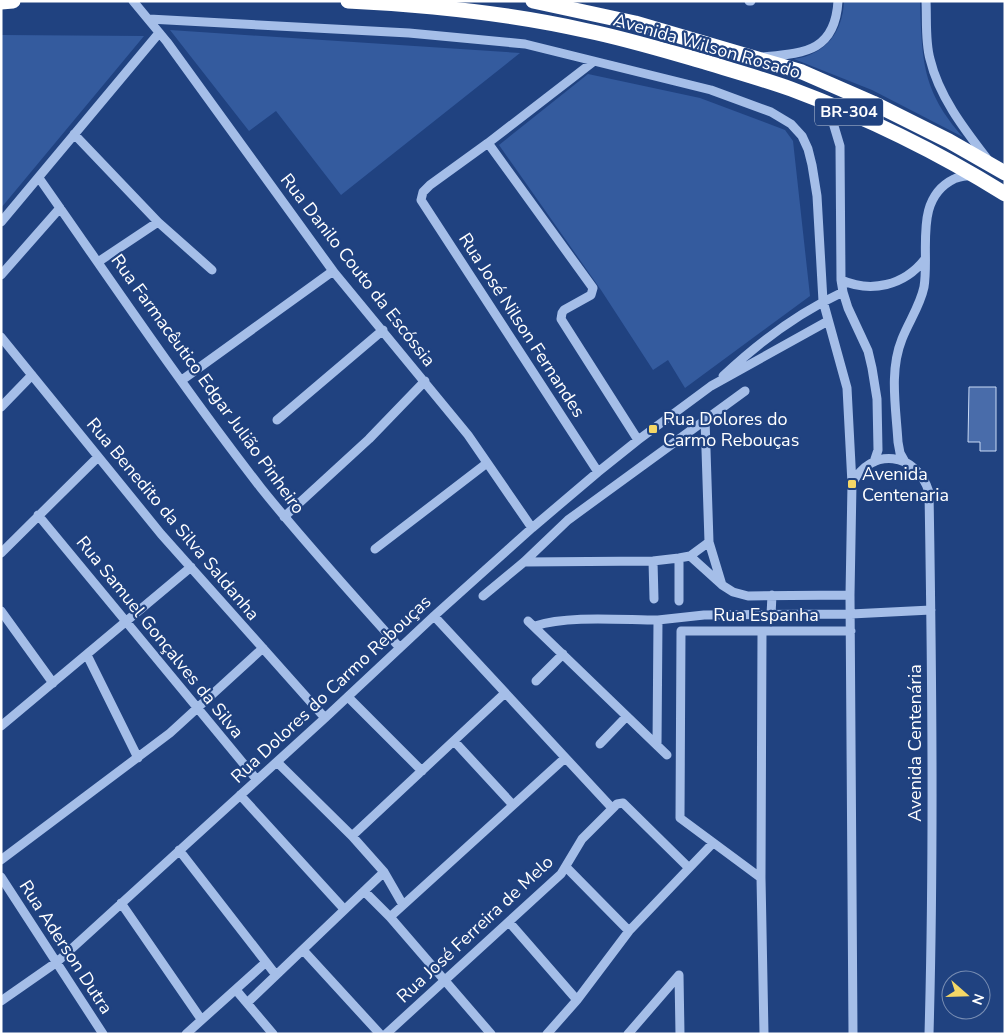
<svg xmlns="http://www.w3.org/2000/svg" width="1006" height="1035" viewBox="0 0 1006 1035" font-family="'Nunito Sans',sans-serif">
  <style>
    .green { fill: #345b9e }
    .building { fill: #496caa; stroke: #c9daf6 }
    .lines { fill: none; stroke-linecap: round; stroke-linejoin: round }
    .minor { stroke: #a5bee8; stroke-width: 9 }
    .highway { stroke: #fff; stroke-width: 15 }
    .poi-dot { fill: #f5d766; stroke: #204280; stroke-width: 2 }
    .labels { text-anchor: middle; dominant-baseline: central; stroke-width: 4.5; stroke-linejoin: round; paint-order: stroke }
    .shield { fill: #204280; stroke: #bcc6d9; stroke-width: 1 }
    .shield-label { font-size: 16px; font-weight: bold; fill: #fff }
    .street-label { font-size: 18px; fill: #fff; stroke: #204280 }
    .poi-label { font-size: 18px; fill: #fff; stroke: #204280; text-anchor: start }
  </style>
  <rect width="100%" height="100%" fill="#204280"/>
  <path class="green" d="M844 1H920C922 60 922 91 963 137L872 90 794 59C825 55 843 32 844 1Z
    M170 30 520 53 341 195 276 111 249 131Z
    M1 35 144 36 1 208Z
    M588 74 700 98 785 130 793 141 810 296 685 388 668 360 653 370 601 290 499 145Z"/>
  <path class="building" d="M969 387H996V451H980V442H968Z"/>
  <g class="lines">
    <path class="minor" d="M133 1 167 42 333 271 468 435 532 528
      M749 1H751
      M926 1C927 20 925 41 930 59 939 97 965 130 988 160
      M149 19 409 33 525 44 711 90 771 112 791 124 802 136 808 149 812 165 817 196 823 301 847 388 852 484 850 595 853 1034
      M763 57C804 53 835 52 838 1
      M593 62 488 143 430 185 423 192 421 200 598 472
      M820 102 831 116 840 146 841 280 843 292 848 308 868 351 872 368 877 399 878 450 874 462
      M74 134 158 222 212 270
      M488 143 593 288 591 295 564 310 562 313 561 319 638 440
      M39 178C112 282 183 388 261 488 305 543 353 595 400 648
      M1 222 159 33
      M98 262 158 222
      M1 275 60 208
      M841 280C871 293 904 286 925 259
      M1 337 161 534 325 718
      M723 376C759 342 798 313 843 292
      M182 380 333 271
      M1 407 32 375
      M277 420 383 330
      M905 462 900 453 898 442C896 408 889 371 902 339 909 321 920 306 924 287 930 251 913 199 954 179 959 176 967 176 973 175
      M852 484C871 446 917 452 929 492 932 672 934 853 929 1034
      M38 515 257 780
      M284 517 369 439 425 381
      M709 542 722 585 733 592 748 596 850 595
      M375 549 487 463
      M1 553 98 457
      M690 556 721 584
      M653 561 654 599
      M524 562 653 561 679 558 690 556 709 542 705 419
      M483 596 524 562 568 520 745 391
      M679 601V558
      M1 611 53 683
      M771 615 772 595
      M434 616 612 808
      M528 621 667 755
      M535 626C568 615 623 620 658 620
      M762 632 761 878 764 1034
      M87 655 138 758
      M536 681 563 654
      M348 697 422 771
      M1 726 191 567
      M454 741 513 805
      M600 744 626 717
      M657 745 658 620 704 615 851 614 931 610
      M277 762 352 836 384 872 403 905
      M240 795 344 909
      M352 836 505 693
      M179 850 276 975
      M1 860 170 733 263 648
      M566 867 629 931
      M1 877 103 1034
      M761 878 680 818 681 631H851
      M364 891 390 917 491 1034
      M121 903 201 1019
      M390 917 565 758
      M509 922 577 1000
      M303 950 380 1034
      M679 975 680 1034
      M236 990 273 1034
      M1 1001 57 962 325 718 434 616 532 528 598 472 638 440 711 386 828 321
      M247 1003 384 872
      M186 1034 265 963
      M386 1034 561 874 582 839 617 804 623 803 689 868
      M547 1034 577 1000 629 931 713 843
      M628 1034 679 975"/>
    <path class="highway" d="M348 1C429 5 509 13 588 31 627 39 666 51 705 62 734 71 763 79 791 89 866 117 938 152 1005 194
      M533 1 635 23 802 72 873 103 949 141 1005 173
      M1 2 13 1"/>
  </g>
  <g class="poi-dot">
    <rect x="648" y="424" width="10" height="10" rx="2.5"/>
    <rect x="847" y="479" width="10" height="10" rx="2.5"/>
  </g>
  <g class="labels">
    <rect class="shield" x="815" y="98.5" width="68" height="27" rx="4"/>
    <g class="shield-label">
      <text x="849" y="112">BR-304</text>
    </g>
    <g class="street-label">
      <text transform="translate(707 46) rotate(16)">Avenida Wilson Rosado</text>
      <text transform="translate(358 270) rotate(52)">Rua Danilo Couto da Escóssia</text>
      <text transform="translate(522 325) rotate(57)">Rua José Nilson Fernandes</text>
      <text transform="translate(208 384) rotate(54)">Rua Farmacêutico Edgar Julião Pinheiro</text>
      <text transform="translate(173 519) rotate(50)">Rua Benedito da Silva Saldanha</text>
      <text x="766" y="615">Rua Espanha</text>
      <text transform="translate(160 637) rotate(51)">Rua Samuel Gonçalves da Silva</text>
      <text transform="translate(331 689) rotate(-43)">Rua Dolores do Carmo Rebouças</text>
      <text transform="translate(915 743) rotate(-90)">Avenida Centenária</text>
      <text transform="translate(475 929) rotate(-43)">Rua José Ferreira de Melo</text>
      <text transform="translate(66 947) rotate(57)">Rua Aderson Dutra</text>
    </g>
    <g class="poi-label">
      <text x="663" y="419">Rua Dolores do<tspan x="663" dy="21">Carmo Rebouças</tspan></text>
      <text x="862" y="474">Avenida<tspan x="862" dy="21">Centenaria</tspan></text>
    </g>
  </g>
  <rect width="1006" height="1035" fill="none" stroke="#ffffff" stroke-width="5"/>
  <g transform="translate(966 995) rotate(110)"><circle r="24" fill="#204280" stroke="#798eb3"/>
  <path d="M0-4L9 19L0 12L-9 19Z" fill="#f5d766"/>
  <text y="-8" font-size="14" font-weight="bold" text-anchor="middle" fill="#ffffff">N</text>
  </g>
</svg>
